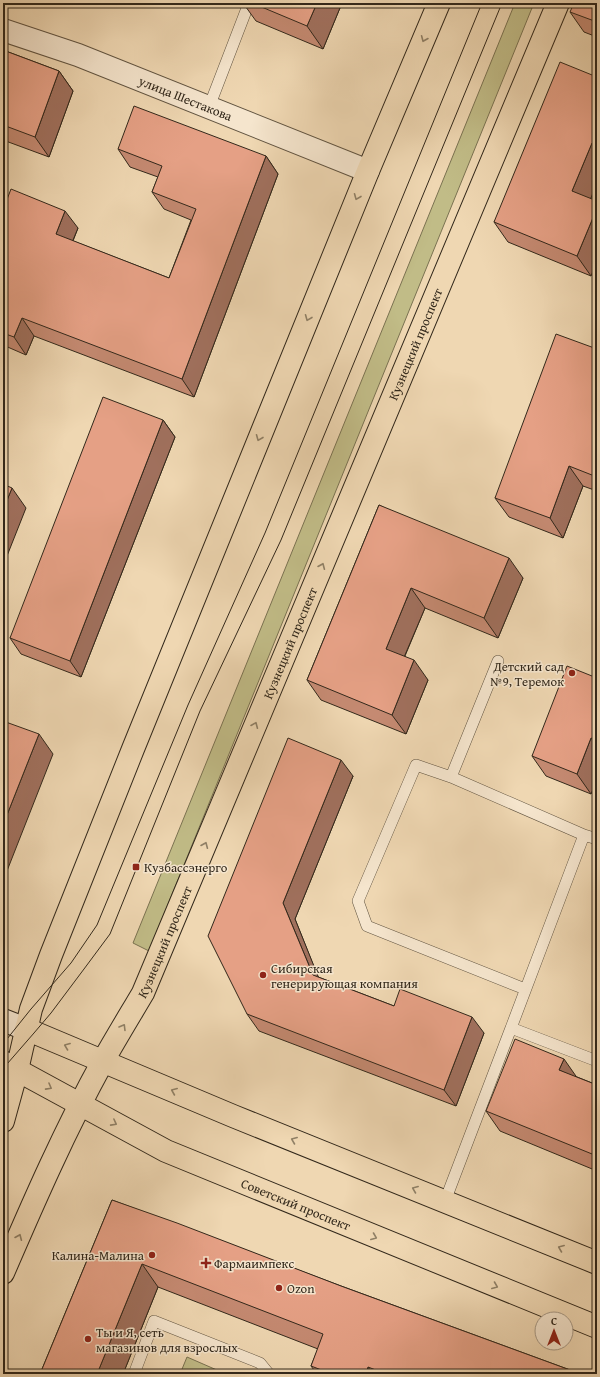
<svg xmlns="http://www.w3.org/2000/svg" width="600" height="1377" viewBox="0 0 600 1377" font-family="'Gentium Book Plus',serif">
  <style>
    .green { fill: #c1bc87; stroke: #7a7251 }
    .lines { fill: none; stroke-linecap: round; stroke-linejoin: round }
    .lane-casing { stroke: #615441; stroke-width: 12 }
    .street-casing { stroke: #615441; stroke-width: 24 }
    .secondary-casing { stroke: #32281b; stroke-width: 24 }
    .primary-casing { stroke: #32281b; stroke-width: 24 }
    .lane { stroke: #f5e5cd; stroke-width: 11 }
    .street { stroke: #f5e5cd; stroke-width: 22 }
    .secondary { stroke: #f5e5cd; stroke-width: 22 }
    .primary { stroke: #efd7b2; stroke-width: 22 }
    .tram { stroke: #32281b; stroke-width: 1 }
    .wall { fill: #c58a72; stroke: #32281b }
    .shaded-wall { fill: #a0705d; stroke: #32281b }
    .building { fill: #e5a085; stroke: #32281b }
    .oneway { stroke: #908066 }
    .poi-dot { fill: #8f2418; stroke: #f5e5cd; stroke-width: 1.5 }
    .labels { text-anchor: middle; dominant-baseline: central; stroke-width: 3; stroke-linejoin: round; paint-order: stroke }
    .street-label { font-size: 13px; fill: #32281b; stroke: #f5e5cd }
    .poi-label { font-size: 13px; fill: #32281b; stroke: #f5e5cd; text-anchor: start }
  </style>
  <rect width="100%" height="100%" fill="#efd7b2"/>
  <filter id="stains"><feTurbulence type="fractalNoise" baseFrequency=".005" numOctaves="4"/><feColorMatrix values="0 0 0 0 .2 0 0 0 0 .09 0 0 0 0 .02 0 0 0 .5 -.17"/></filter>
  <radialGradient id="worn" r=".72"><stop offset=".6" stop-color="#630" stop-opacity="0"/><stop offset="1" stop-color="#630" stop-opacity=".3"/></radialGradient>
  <path class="green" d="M515 3H534L149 951 133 943Z
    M187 1357 226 1374H180Z"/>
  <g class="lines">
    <g class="lane-casing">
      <path id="lane" d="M209 107 249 3
        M451 777 498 661
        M584 835 597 839
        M511 1028 584 835 451 777 416 765 358 901 367 926 525 989
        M445 1201 511 1028 597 1061
        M134 1374 154 1321 260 1363 269 1374"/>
    </g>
    <g class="street-casing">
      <g id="street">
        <path id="s1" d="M3 30 78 55 368 171"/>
      </g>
    </g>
    <g class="secondary-casing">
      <path id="secondary" d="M3 1020 26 1029
        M3 1062 17 1070"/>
    </g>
    <g class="primary-casing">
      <g id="primary">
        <path d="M26 1029 233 1116 597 1263"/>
        <path id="s2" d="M17 1070 166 1151 597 1327"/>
        <path d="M3 1121 17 1070 31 1009 51 955 133 749 368 171 439 3"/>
        <path id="s3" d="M3 1273C34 1201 65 1130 103 1061 116 1038 130 1015 143 993L558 3"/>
      </g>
    </g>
    <use href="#lane" class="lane"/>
    <use href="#street" class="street"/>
    <use href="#secondary" class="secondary"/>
    <use href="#primary" class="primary"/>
    <path class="tram" d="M3 1044 31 1009 71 963 97 925 188 705 265 533 482 3
      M3 1070 7 1064 34 1033 51 1013 84 969 110 934 200 711 281 540 502 3"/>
  </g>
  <path class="wall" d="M243 3H342L323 49 256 21Z
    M597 3V37L584 32 570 12Z
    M3 50 59 71 73 91 49 157 3 140Z
    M597 77V183L591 198V276L508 242 494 222Z
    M118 149 266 156 278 174 194 397 34 336 26 355 3 345V201L78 228 73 241 169 278 191 220 164 209 152 192 158 177 130 167Z
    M597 349V491L583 486 563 538 509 517 495 498Z
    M163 420 175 437 81 677 21 654 10 638Z
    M379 505 523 578 498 638 425 608 405 656 428 680 406 734 321 700 307 680Z
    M597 678V779L591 794 546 776 532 756Z
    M353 776 295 919 318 977 394 1006 484 1033 456 1106 259 1031 247 1014Z
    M577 1077 597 1085V1171L500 1131 486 1111Z
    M112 1200 341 1286 581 1374H317L311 1366 318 1349 158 1287 123 1374H40Z"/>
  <path class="shaded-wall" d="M317 3H342L323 49 307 26Z
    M59 71 73 91 49 157 35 137Z
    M592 143 597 150V183L586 210 572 191Z
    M266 156 278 174 194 397 182 379Z
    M597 208V261L591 276 577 256Z
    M65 211 78 228 68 252 56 234Z
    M22 318 34 336 26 355 14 337Z
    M163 420 175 437 81 677 70 661Z
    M569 466 583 486 563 538 550 518Z
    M12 488 26 508 3 566V510Z
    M509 558 523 578 498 638 484 618Z
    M411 588 425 608 399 669 386 649Z
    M414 660 428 680 406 734 392 715Z
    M39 734 53 754 3 881V825Z
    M591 738 597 746V779L591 794 577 774Z
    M341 760 353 776 295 919 324 991 313 975 283 903Z
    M472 1017 484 1033 456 1106 444 1090Z
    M564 1059 578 1079 559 1070Z
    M142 1264 158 1287 123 1374H97Z
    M368 1367 373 1374H366Z"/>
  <path class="building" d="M252 3H317L307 26Z
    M574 3H597V22L570 12Z
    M3 50 59 71 35 137 3 125Z
    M560 62 597 77V145L592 143 572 191 597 201V208L577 256 494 222Z
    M134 106 266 156 182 379 22 318 14 337 3 333V201L6 202 11 189 65 211 56 234 169 278 196 209 152 192 162 166 118 149Z
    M556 334 597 349V477L569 466 550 518 495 498Z
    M103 397 163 420 70 661 10 638Z
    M3 484 12 488 3 510Z
    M379 505 509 558 484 618 411 588 386 649 414 660 392 715 307 680Z
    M567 666 597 678V740L591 738 577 774 532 756Z
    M3 721 39 734 3 825Z
    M288 738 341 760 283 903 313 975 394 1006 400 989 472 1017 444 1090 247 1014 208 936Z
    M515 1039 564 1059 559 1070 597 1085V1156L486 1111Z
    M112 1200 177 1223 341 1286 581 1374H386L368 1367 366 1374H332L311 1366 323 1334 142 1264 97 1374H40Z"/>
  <defs><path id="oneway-chevron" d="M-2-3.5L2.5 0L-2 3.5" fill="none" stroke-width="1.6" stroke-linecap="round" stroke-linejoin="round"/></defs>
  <g class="oneway">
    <use href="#oneway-chevron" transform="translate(424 39) rotate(113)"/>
    <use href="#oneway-chevron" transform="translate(357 197) rotate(112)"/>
    <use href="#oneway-chevron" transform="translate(308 318) rotate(112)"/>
    <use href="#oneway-chevron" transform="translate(259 438) rotate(112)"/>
    <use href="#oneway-chevron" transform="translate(322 566) rotate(-67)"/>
    <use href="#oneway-chevron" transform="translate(255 725) rotate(-67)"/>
    <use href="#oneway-chevron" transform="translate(205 845) rotate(-67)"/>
    <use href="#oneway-chevron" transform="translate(123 1027) rotate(-59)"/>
    <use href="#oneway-chevron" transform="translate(67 1046) rotate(-159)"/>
    <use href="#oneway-chevron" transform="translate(49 1087) rotate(29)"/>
    <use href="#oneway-chevron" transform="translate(174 1091) rotate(-157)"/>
    <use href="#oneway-chevron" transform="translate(114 1123) rotate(28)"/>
    <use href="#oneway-chevron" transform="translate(294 1140) rotate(-158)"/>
    <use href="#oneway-chevron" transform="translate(415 1189) rotate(-158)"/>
    <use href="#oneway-chevron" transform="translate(19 1237) rotate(-67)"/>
    <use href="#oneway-chevron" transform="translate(374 1237) rotate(22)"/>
    <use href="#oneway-chevron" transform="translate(561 1248) rotate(-158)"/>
    <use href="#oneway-chevron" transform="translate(495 1286) rotate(22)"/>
  </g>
  <g class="poi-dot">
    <circle cx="572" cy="673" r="4"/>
    <rect x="132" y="863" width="8" height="8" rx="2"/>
    <circle cx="263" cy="975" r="4"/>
    <circle cx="152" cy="1255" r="4"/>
    <path d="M204 1257h4v4h4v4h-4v4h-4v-4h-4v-4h4z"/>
    <circle cx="279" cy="1288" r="4"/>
    <circle cx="88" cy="1339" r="4"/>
  </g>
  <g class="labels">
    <g class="street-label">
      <text stroke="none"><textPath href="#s1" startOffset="195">улица Шестакова</textPath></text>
      <text stroke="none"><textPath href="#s3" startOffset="1017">Кузнецкий проспект</textPath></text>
      <text stroke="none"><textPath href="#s3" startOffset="693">Кузнецкий проспект</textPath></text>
      <text stroke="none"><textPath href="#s3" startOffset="369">Кузнецкий проспект</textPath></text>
      <text stroke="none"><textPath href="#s2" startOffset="310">Советский проспект</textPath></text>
    </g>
    <g class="poi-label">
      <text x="564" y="666" text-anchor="end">Детский сад<tspan x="564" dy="15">№9, Теремок</tspan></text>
      <text x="144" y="867">Кузбассэнерго</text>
      <text x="271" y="968">Сибирская<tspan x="271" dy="15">генерирующая компания</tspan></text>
      <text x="144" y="1255" text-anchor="end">Калина-Малина</text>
      <text x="214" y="1263">Фармаимпекс</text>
      <text x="287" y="1288">Ozon</text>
      <text x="96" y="1332">Ты и Я, сеть<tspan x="96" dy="15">магазинов для взрослых</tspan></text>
    </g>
  </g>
  <rect width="600" height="1377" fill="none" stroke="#efd7b2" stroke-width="16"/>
  <rect x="4" y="4" width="592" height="1369" fill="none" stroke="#32281b" stroke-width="2"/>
  <rect x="8" y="8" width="584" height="1361" fill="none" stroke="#32281b"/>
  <g transform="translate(554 1331)"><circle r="19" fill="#f5e5cd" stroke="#a79986"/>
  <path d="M0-3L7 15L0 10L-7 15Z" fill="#8f2418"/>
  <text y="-6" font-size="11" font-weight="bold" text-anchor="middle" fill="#32281b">С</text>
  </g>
  <rect width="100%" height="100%" filter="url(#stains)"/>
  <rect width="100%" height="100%" fill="url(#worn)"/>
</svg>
